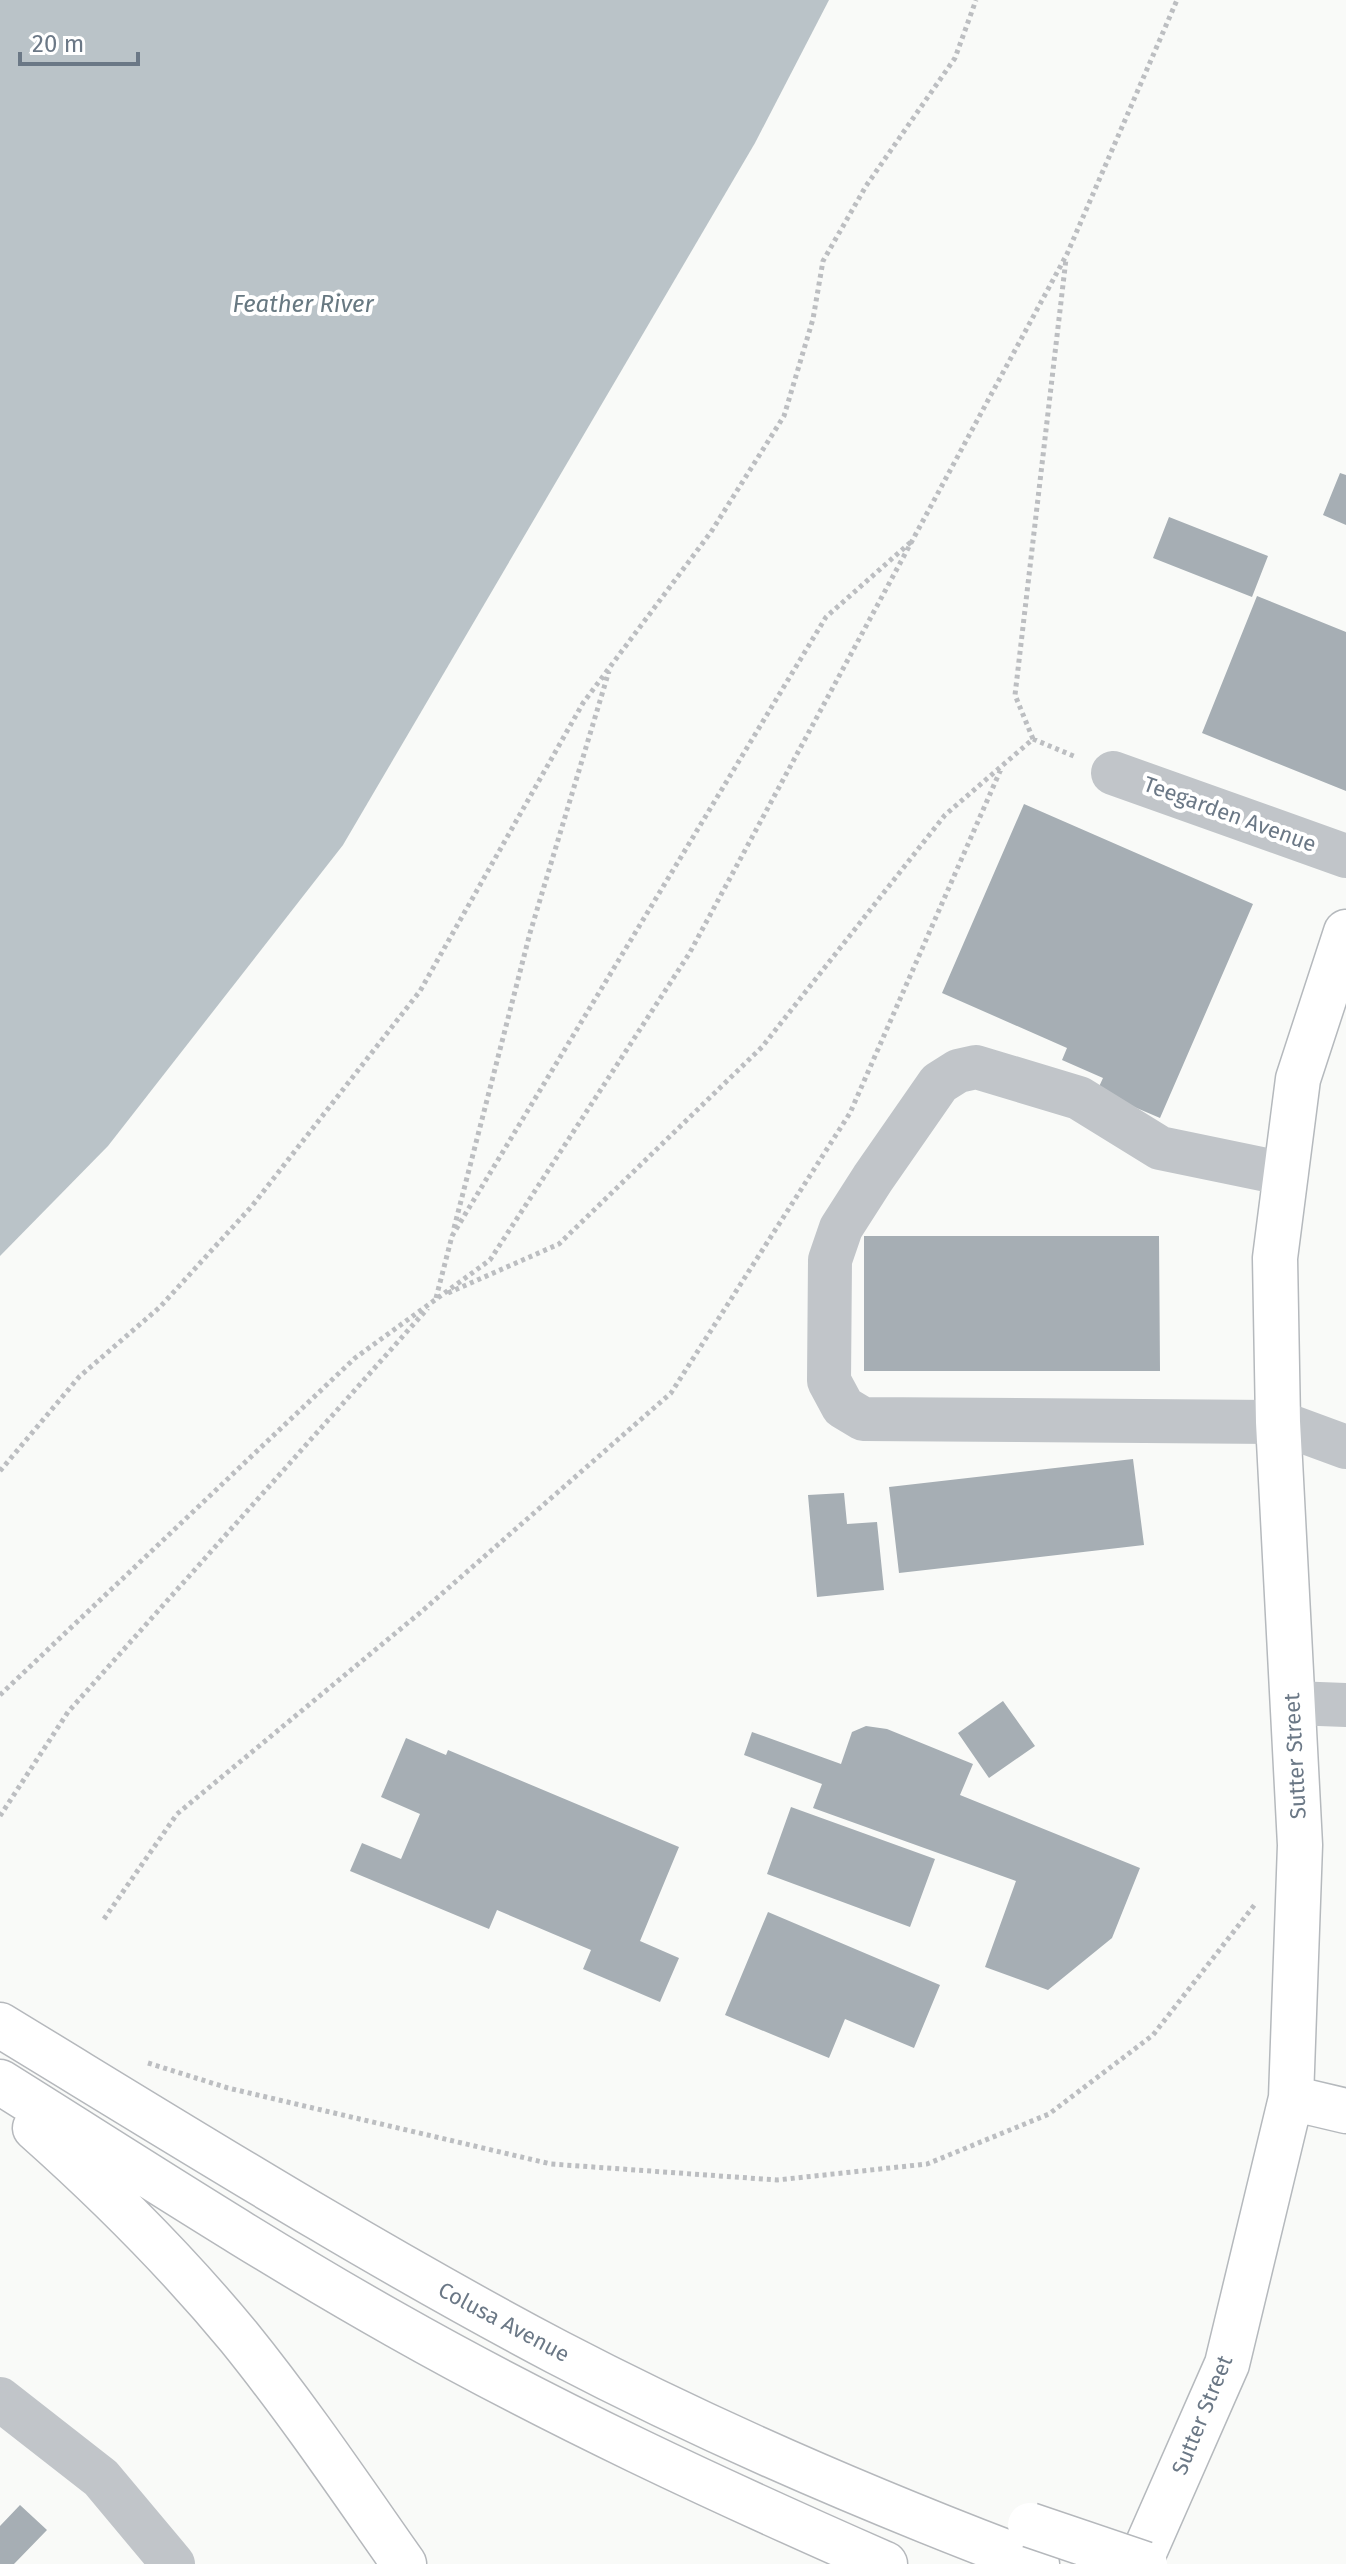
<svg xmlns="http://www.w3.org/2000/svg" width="1346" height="2564" viewBox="0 0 1346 2564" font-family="'Fira Sans',sans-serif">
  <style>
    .water { fill: #bac3c8 }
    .building { fill: #a6aeb4 }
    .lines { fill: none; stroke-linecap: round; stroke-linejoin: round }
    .major-casing { stroke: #b5b9bd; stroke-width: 47 }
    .highway-casing { stroke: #b5b8bc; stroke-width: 47 }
    .path { stroke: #bcbec1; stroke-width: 5; stroke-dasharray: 4 4; stroke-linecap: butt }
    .minor { stroke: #c1c5c9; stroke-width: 44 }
    .major { stroke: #fff; stroke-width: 44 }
    .highway { stroke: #fff; stroke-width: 44 }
    .highway-bridge-casing { stroke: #b5b8bc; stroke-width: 47; stroke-linecap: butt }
    .highway-bridge { stroke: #fff; stroke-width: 44 }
    .labels { text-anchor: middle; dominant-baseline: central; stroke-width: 8; stroke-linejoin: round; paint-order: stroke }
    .street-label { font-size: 22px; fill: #6b7886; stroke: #fff }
    .water-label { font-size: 24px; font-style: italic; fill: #677881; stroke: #fff }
  </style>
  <rect width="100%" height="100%" fill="#f9faf8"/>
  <path class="water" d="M0 0H829L755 143 343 845 108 1146 0 1256Z"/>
  <path class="building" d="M1340 473 1346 475V525L1323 515Z
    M1169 517 1268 556 1252 597 1153 558Z
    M1257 596 1346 632V791L1202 733Z
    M1024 804 1253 904 1160 1118 1097 1091 1103 1078 1062 1060 1067 1048 942 993Z
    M864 1236H1159L1160 1371H864Z
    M1133 1459 1144 1545 899 1573 889 1487Z
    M844 1493 847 1524 877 1522 884 1590 817 1597 808 1495Z
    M1003 1701 1035 1746 989 1778 958 1733Z
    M866 1726 887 1729 973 1764 960 1795 1140 1868 1112 1938 1048 1990 985 1967 1016 1881 813 1808 822 1784 744 1755 752 1732 841 1764 852 1732Z
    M406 1738 446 1755 448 1750 679 1847 640 1941 679 1958 660 2002 583 1969 591 1950 497 1910 489 1929 350 1871 362 1843 401 1859 420 1814 381 1797Z
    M791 1807 935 1859 910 1927 767 1874Z
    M768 1912 940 1985 914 2048 845 2019 829 2058 725 2015Z
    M20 2505 47 2530 14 2564H0V2526Z"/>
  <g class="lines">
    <g class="major-casing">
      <path id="major" d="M1291 2098 1346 2111
        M1139 2564 1227 2364 1291 2098 1300 1845 1278 1422 1275 1258 1298 1079 1346 932"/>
    </g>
    <g class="highway-casing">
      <path id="highway" d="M0 2025C184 2137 366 2251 557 2352 712 2433 873 2502 1037 2564
        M0 2082C131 2164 261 2249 396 2325 555 2415 719 2491 885 2564
        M35 2128C108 2193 177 2262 239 2337 298 2410 350 2487 404 2564"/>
    </g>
    <path class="path" d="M1033 739 1015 695 1066 259
      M454 1228 530 933 609 671
      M448 1293 559 1244 762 1047 945 815 1033 739 1076 757
      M436 1298 452 1236 826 617 912 541
      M0 1471 79 1377 160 1307 252 1206 420 991 583 703 711 532 784 416 813 319 823 261 866 186 955 58 976 0
      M0 1695 355 1358 490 1260 689 954 1067 254 1177 0
      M0 1816 68 1712 428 1308
      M104 1919 177 1814 421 1612 671 1393 850 1113 1001 769
      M148 2063 228 2088 551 2164 777 2180 927 2164 1049 2114 1153 2035 1256 1903"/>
    <path class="minor" d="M1113 773 1346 856
      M1286 1174 1160 1148 1079 1098 976 1067 958 1071 939 1083 873 1178 841 1228 830 1260 829 1381 843 1407 863 1419 1278 1422 1346 1447
      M1293 1703 1346 1705
      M0 2399 101 2478 173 2564"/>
    <use href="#major" class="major"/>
    <use href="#highway" class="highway"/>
    <g class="highway-bridge-casing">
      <path id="highway-bridge" d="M1030 2525 1145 2564"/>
    </g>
    <use href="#highway-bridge" class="highway-bridge"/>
  </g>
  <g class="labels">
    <g class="street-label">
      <text transform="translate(1230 814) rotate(20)">Teegarden Avenue</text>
      <text transform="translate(1295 1756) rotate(-93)">Sutter Street</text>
      <text transform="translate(504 2322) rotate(28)">Colusa Avenue</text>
      <text transform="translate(1202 2415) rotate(-68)">Sutter Street</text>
    </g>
    <g class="water-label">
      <text x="303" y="304">Feather River</text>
    </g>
  </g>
  <path d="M20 52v12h118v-12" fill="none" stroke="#6b7886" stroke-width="4"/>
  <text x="32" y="52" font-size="24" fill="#6b7886" stroke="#ffffff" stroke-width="6" paint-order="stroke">20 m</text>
</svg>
